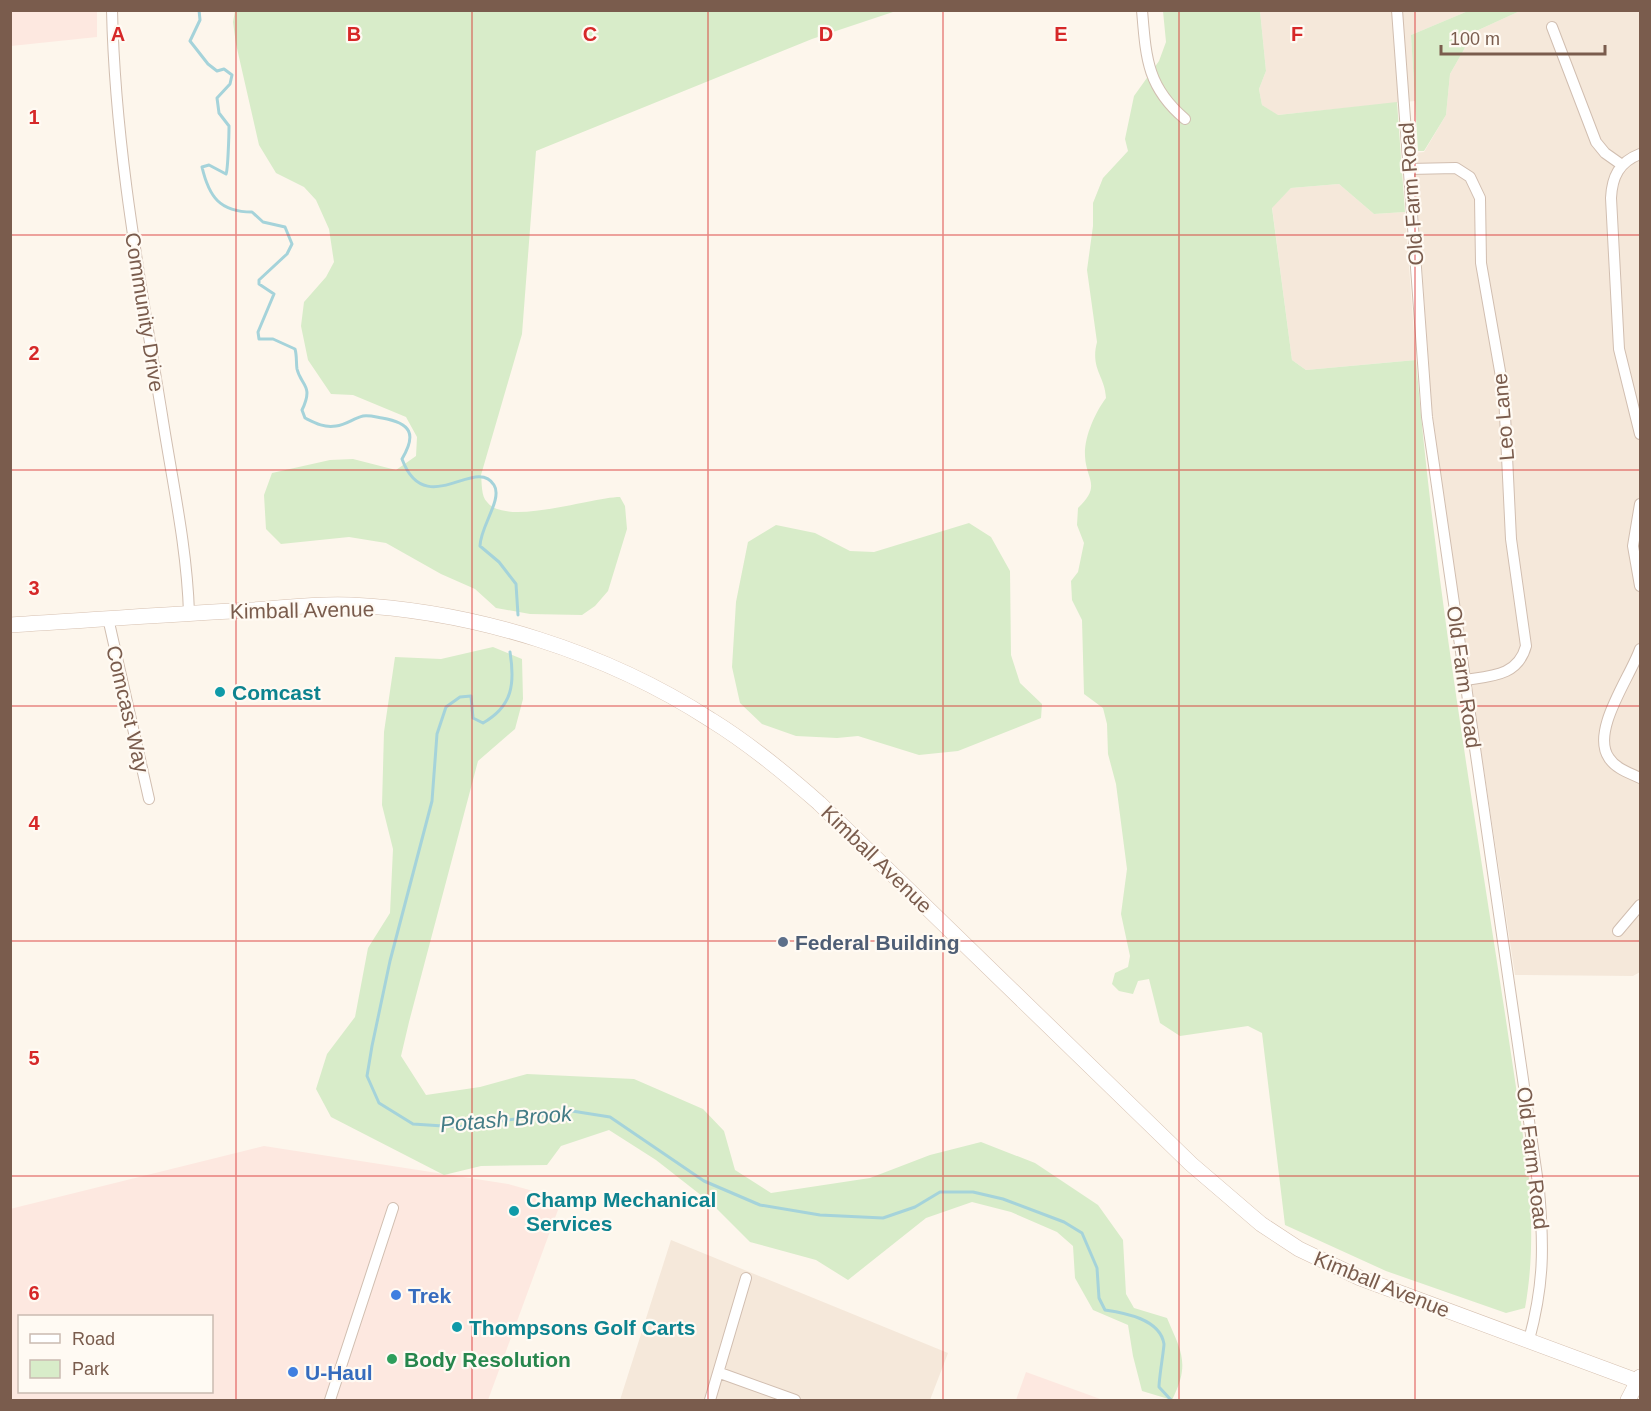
<svg xmlns="http://www.w3.org/2000/svg" width="1651" height="1411" viewBox="0 0 1651 1411" font-family="Arial,sans-serif">
  <style>
    .residential { fill: #f5e8da }
    .commercial { fill: #fde8e0; fill-rule: evenodd }
    .green { fill: #d8ecc9 }
    .lines { fill: none; stroke-linecap: round; stroke-linejoin: round }
    .stream { stroke: #a5d3da; stroke-width: 3 }
    .street-casing { stroke: #d1beb0; stroke-width: 12 }
    .secondary-casing { stroke: #d6c0b0; stroke-width: 16 }
    .street { stroke: #fff; stroke-width: 10 }
    .secondary { stroke: #fff; stroke-width: 15 }
    .grid { fill: none; stroke: #d62828; stroke-width: 1.5; stroke-opacity: 0.55 }
    .culture-dot { fill: #0f9aa8; stroke: #fffaf3; stroke-width: 2 }
    .service-dot { fill: #5c6f8a; stroke: #fffaf3; stroke-width: 2 }
    .shop-dot { fill: #3f7fe0; stroke: #fffaf3; stroke-width: 2 }
    .leisure-dot { fill: #2e9e5b; stroke: #fffaf3; stroke-width: 2 }
    .labels { text-anchor: middle; dominant-baseline: central; stroke-width: 4.5; stroke-linejoin: round; paint-order: stroke }
    .street-label { font-size: 21px; fill: #7a5c4d; stroke: #fffaf3 }
    .culture-label { font-size: 21px; font-weight: bold; fill: #0d838f; stroke: #fffaf3; text-anchor: start }
    .service-label { font-size: 21px; font-weight: bold; fill: #4e5e75; stroke: #fffaf3; text-anchor: start }
    .shop-label { font-size: 21px; font-weight: bold; fill: #366cbe; stroke: #fffaf3; text-anchor: start }
    .leisure-label { font-size: 21px; font-weight: bold; fill: #27864d; stroke: #fffaf3; text-anchor: start }
    .water-label { font-size: 22px; font-style: italic; fill: #437c86; stroke: #fffaf3 }
    .grid-label { font-size: 20px; text-anchor: middle; font-weight: bold; fill: #d62828; stroke: #fffaf3; stroke-width: 4.5; stroke-linejoin: round; paint-order: stroke }
  </style>
  <rect width="100%" height="100%" fill="#fdf6ec"/>
  <path class="residential" d="M1260 11H1468L1411 35 1415 101 1277 115 1262 105 1259 89 1266 71Z
    M1520 11H1640V972L1633 976 1515 975 1438 466 1431 398 1414 153 1424 152 1446 115 1450 74 1474 32Z
    M1339 184 1374 214 1405 212 1416 360 1306 370 1292 360 1272 207 1291 188Z
    M671 1240 948 1353 930 1400H620Z"/>
  <path class="commercial" d="M11 10 97 11V37L11 46Z
    M264 1146 508 1184 562 1199 488 1400H11L10 1209ZM20 1316H212V1392H20Z
    M1026 1372 1103 1400H1016Z"/>
  <path class="green" d="M235 11H896L812 39 536 151 522 334 481 475C482 483 481 496 487 502 506 527 592 497 620 497L625 506 627 529 608 591 595 606 582 615 530 614 496 608 475 589 441 574 386 543 349 537 281 544 266 529 264 495 272 473 330 460 353 459 396 470 416 456 417 437 406 417 353 395 331 394 308 360 301 326 304 302 326 277 334 262 329 229 316 200 304 187 276 173 259 145 236 44 233 22Z
    M1163 11H1260L1266 71 1259 89 1262 105 1278 115 1397 102 1405 212 1374 214 1339 184 1291 188 1272 208 1292 360 1306 370 1416 360C1439 635 1492 906 1529 1179 1532 1223 1533 1264 1525 1308L1506 1313 1386 1271 1285 1225 1262 1033 1248 1026 1180 1036 1160 1023 1149 979 1138 981 1133 994 1119 991 1112 984 1115 973 1128 967 1130 956 1121 914 1127 869 1116 784 1108 754 1107 724 1103 708 1084 694 1082 620 1072 600 1071 581 1078 572 1084 543 1077 525 1078 508C1102 485 1086 480 1085 456 1084 437 1095 413 1106 398 1105 376 1090 369 1097 342L1087 270 1093 226V203L1103 178 1128 151 1125 139 1134 96 1159 61 1166 42Z
    M1468 11H1520L1474 32 1450 74 1446 115 1424 151H1418L1411 35Z
    M969 523 991 537 1010 571 1011 655 1020 683 1042 704 1041 718 958 751 919 755 858 736 837 738 796 736 762 724 740 703 732 667 736 602 748 542 776 525 815 533 850 551 874 552Z
    M493 647 522 659 523 699 515 729 478 761 409 1022 401 1056 426 1095 480 1087 527 1074 634 1079 703 1109 724 1131 735 1170 771 1193 870 1178 930 1155 981 1142 1035 1163 1098 1205 1123 1240 1126 1294 1134 1308 1167 1318C1182 1353 1190 1364 1172 1400L1142 1391 1133 1356 1128 1325 1093 1310 1075 1278 1073 1246 1057 1232 1011 1212 972 1202 926 1218 848 1280 816 1260 750 1242 711 1203 656 1160 609 1130 561 1146 547 1165 481 1166 444 1175 331 1117 316 1089 327 1054 355 1017 368 948 390 913 393 849 382 805 384 732 395 657 441 659Z"/>
  <g class="lines">
    <path class="stream" d="M199 10 200 20 190 41 208 64 217 71 224 69 232 75 230 84 217 98 219 113 229 126C229 133 228 170 226 174L209 165 202 167C209 197 220 212 252 212L263 222 285 227 292 244 287 254 259 280V284L274 294 258 332 259 339H273L295 349C297 356 296 362 297 369 301 386 314 385 302 410L305 418C315 423 324 428 336 426 346 425 354 418 363 416 369 415 376 417 382 418 411 423 417 434 402 459 425 521 476 455 494 485 503 499 480 527 480 546L499 562 516 584 518 615
      M510 652C515 683 513 706 483 723L473 718 471 696 460 697 446 707 437 734 432 801 390 961 372 1046 367 1076 379 1103 413 1124 458 1127 572 1111 610 1117 704 1181 760 1205 820 1215 883 1218 915 1207 940 1192H973L1003 1199 1064 1222 1082 1233 1097 1268 1099 1298 1105 1310C1125 1313 1160 1319 1164 1344 1164 1349 1159 1378 1159 1387L1171 1400"/>
    <g class="street-casing">
      <path id="street" d="M112 10C115 147 140 280 162 415 172 480 187 547 189 613
        M1142 10C1146 58 1147 87 1185 119
        M1397 10 1427 417 1539 1190C1544 1248 1544 1284 1529 1340
        M1552 27 1596 142 1605 153 1622 165
        M1640 154C1619 162 1612 177 1611 198L1619 349 1640 434
        M1409 169 1456 168 1470 177 1480 198 1481 263 1504 394 1511 539 1526 646C1518 676 1491 676 1465 680
        M1640 504 1633 546 1640 586
        M108 618 149 799
        M1640 649C1631 676 1590 731 1609 758 1616 769 1630 773 1640 778
        M1618 931 1640 905
        M720 1373 795 1400
        M330 1400 393 1208
        M710 1400 746 1278"/>
    </g>
    <g class="secondary-casing">
      <path id="secondary" d="M10 625C91 620 171 614 251 610 284 608 318 603 351 605 475 611 606 652 711 720 750 744 785 773 819 803L1191 1164 1261 1224 1299 1249 1360 1278 1640 1382
        M1628 1400 1640 1377"/>
    </g>
    <use href="#street" class="street"/>
    <use href="#secondary" class="secondary"/>
  </g>
  <path class="grid" d="M236 10V1400M472 10V1400M708 10V1400M943 10V1400M1179 10V1400M1415 10V1400M10 235H1640M10 470H1640M10 706H1640M10 941H1640M10 1176H1640"/>
  <g class="culture-dot">
    <circle cx="220" cy="692" r="6"/>
    <circle cx="514" cy="1211" r="6"/>
    <circle cx="457" cy="1327" r="6"/>
  </g>
  <circle class="service-dot" cx="783" cy="942" r="6"/>
  <g class="shop-dot">
    <circle cx="396" cy="1295" r="6"/>
    <circle cx="293" cy="1372" r="6"/>
  </g>
  <circle class="leisure-dot" cx="392" cy="1359" r="6"/>
  <g class="labels">
    <g class="street-label">
      <text transform="translate(1411 194) rotate(-94)">Old Farm Road</text>
      <text transform="translate(145 312) rotate(81)">Community Drive</text>
      <text transform="translate(1503 417) rotate(-95)">Leo Lane</text>
      <text transform="translate(302 610) rotate(-1)">Kimball Avenue</text>
      <text transform="translate(1464 677) rotate(82)">Old Farm Road</text>
      <text transform="translate(128 709) rotate(77)">Comcast Way</text>
      <text transform="translate(877 859) rotate(44)">Kimball Avenue</text>
      <text transform="translate(1533 1158) rotate(83)">Old Farm Road</text>
      <text transform="translate(1382 1284) rotate(22)">Kimball Avenue</text>
    </g>
    <g class="culture-label">
      <text x="232" y="692">Comcast</text>
      <text x="526" y="1199">Champ Mechanical<tspan x="526" dy="24">Services</tspan></text>
      <text x="469" y="1327">Thompsons Golf Carts</text>
    </g>
    <g class="service-label">
      <text x="795" y="942">Federal Building</text>
    </g>
    <g class="shop-label">
      <text x="408" y="1295">Trek</text>
      <text x="305" y="1372">U-Haul</text>
    </g>
    <g class="leisure-label">
      <text x="404" y="1359">Body Resolution</text>
    </g>
    <g class="water-label">
      <text transform="translate(506 1119) rotate(-5)">Potash Brook</text>
    </g>
  </g>
  <g class="grid-label">
    <text x="118" y="41">A</text>
    <text x="354" y="41">B</text>
    <text x="590" y="41">C</text>
    <text x="826" y="41">D</text>
    <text x="1061" y="41">E</text>
    <text x="1297" y="41">F</text>
    <text x="34" y="124">1</text>
    <text x="34" y="360">2</text>
    <text x="34" y="595">3</text>
    <text x="34" y="830">4</text>
    <text x="34" y="1065">5</text>
    <text x="34" y="1300">6</text>
  </g>
  <rect width="1651" height="1411" fill="none" stroke="#7a5c4d" stroke-width="24"/>
  <rect x="18" y="1315" width="195" height="78" fill="#fffaf3" stroke="#cabbb1" stroke-width="1.5"/>
  <rect x="30" y="1334" width="30" height="9" fill="#ffffff" stroke="#cabbb1" stroke-width="1.5"/>
  <text x="72" y="1345" font-size="18" fill="#7a5c4d">Road</text>
  <rect x="30" y="1360" width="30" height="18" fill="#d8ecc9" stroke="#cabbb1" stroke-width="1.5"/>
  <text x="72" y="1375" font-size="18" fill="#7a5c4d">Park</text>
  <path d="M1441 45v9h164v-9" fill="none" stroke="#7a5c4d" stroke-width="3"/>
  <text x="1450" y="45" font-size="18" fill="#7a5c4d" stroke="#fffaf3" stroke-width="4.5" paint-order="stroke">100 m</text>
</svg>
